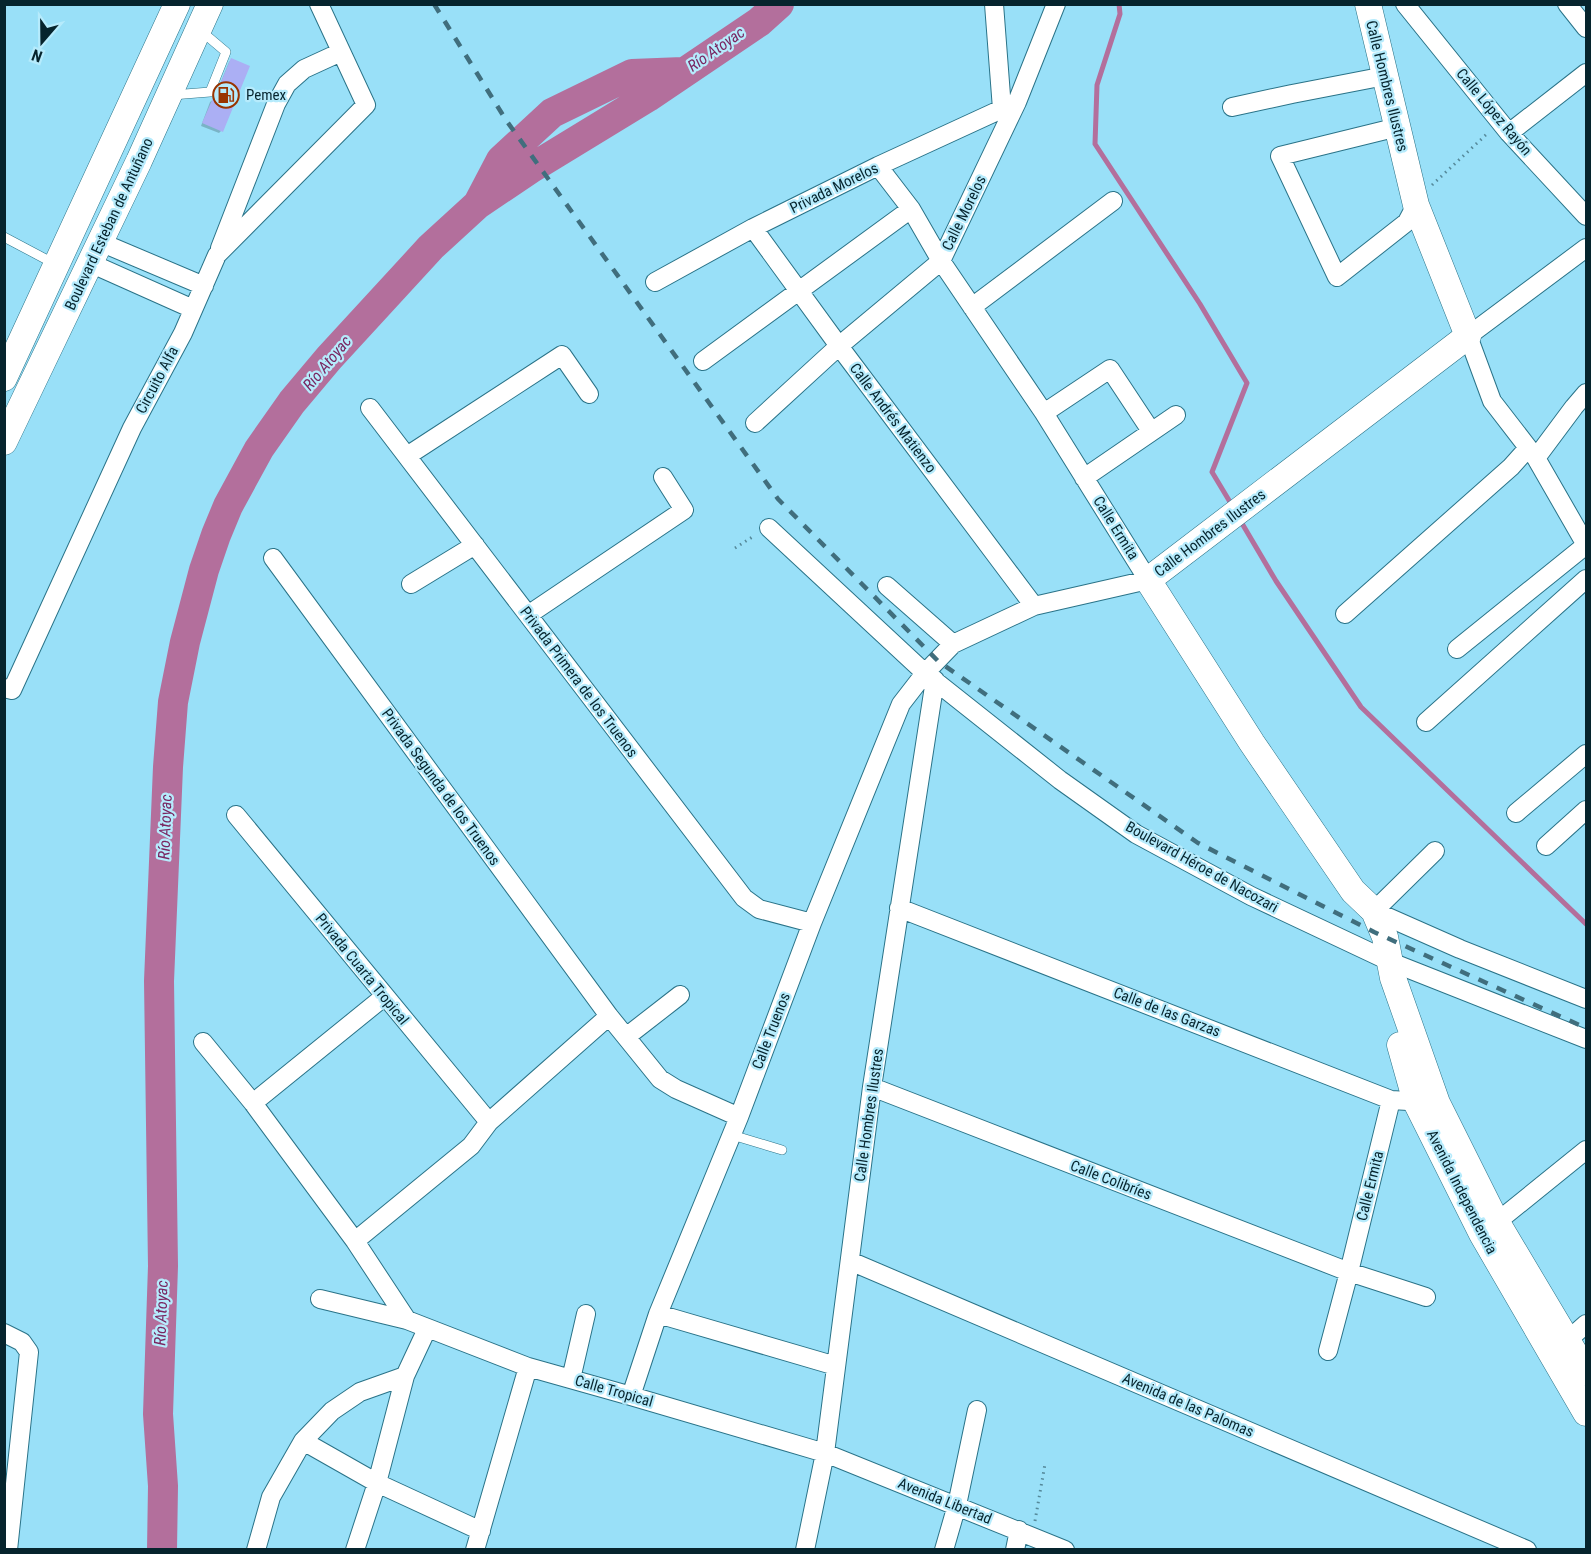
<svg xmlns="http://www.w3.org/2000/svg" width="1591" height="1554" viewBox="0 0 1591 1554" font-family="'Roboto Condensed',sans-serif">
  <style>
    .shadow { fill: #0003 }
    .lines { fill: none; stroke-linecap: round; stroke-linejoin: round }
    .stream { stroke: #b36f9c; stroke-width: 5 }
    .river { stroke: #b36f9c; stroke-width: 30 }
    .building { fill: #abaff4 }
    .lane-casing { stroke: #2a7388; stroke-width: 10 }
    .street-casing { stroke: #2a7388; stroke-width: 20 }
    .secondary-casing { stroke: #2a7388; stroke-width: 27 }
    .path { stroke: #55899a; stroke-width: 3; stroke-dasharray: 1.5 4.5; stroke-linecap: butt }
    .lane { stroke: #fff; stroke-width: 9 }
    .street { stroke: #fff; stroke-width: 18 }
    .secondary { stroke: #fff; stroke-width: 26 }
    .rail { stroke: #406e7d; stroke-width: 4.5; stroke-dasharray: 10 10; stroke-linecap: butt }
    .labels { text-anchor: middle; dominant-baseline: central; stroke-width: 4.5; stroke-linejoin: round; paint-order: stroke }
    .street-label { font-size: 15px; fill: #06242d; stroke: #b6ebfc }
    .poi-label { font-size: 15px; fill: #06242d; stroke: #b6ebfc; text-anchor: start }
    .water-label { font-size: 16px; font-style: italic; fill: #792661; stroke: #b6ebfc }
  </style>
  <rect width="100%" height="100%" fill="#99e0f8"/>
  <path class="shadow" d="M231 60 221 131 219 133 201 126 210 102 214 99 229 62Z"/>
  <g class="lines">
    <path class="stream" d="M1119 4 1120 14 1097 85 1095 144 1200 304 1247 383 1212 472 1233 507
      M1240 520 1276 581 1361 707 1586 924"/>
    <path class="river" d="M479 202 501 160 552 113 632 74 683 72
      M162 1550 163 1486 158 1414 163 1266 159 981 168 767 173 702 185 642 204 570 216 535 228 506 259 449 292 402 329 358 431 247 478 204 530 169 648 97 759 22 779 4"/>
  </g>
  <path class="building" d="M231 58 250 66 223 132 202 123 213 98 216 94Z"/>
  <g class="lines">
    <g class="lane-casing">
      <path id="lane" d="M172 95 210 92 226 52 200 30
        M4 237 55 264
        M732 1135 782 1150"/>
    </g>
    <g class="street-casing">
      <path id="street" d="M994 4 1002 109
        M1405 4 1509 133 1586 216
        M1567 4 1586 28
        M1232 107 1292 94 1385 76
        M1398 127 1280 156 1337 277 1407 222 1416 205
        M1509 133 1586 73
        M753 228 839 346 1034 606
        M100 242 204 286
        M220 248 276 104 287 84 304 69 341 52
        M1586 248 1468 336 1492 401 1536 458 1586 545
        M90 263 193 309
        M655 282 753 228 878 166 1017 102
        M972 307 1113 201
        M703 361 911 209
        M370 408 744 898 759 909 812 923
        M1044 413 1110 369 1151 431
        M755 423 839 346 941 261 1017 102 1056 4
        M407 456 562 355 589 394
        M1536 458 1574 407 1586 393
        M1084 478 1176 415
        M769 528 925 673 1060 780 1136 834 1251 896 1391 962 1586 1039
        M273 558 609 1016 660 1079 676 1089 739 1117
        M411 584 475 545
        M887 586 953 644
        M1345 614 1511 467 1528 448
        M528 615 684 510 663 477
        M1457 649 1586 545
        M4 688 12 690 132 428 183 333 217 255 366 105 319 4
        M1426 722 1586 579
        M1516 813 1586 754
        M236 815 489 1122
        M1546 846 1586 810
        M899 908 1391 1100 1426 1102
        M1369 911H1374L1460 949 1586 999
        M1374 911 1435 851
        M626 1037 680 995
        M203 1042 253 1103 355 1241 407 1320
        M872 1087 1349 1272 1426 1297
        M253 1103 385 996
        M1487 1230 1586 1150
        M355 1241 471 1146 489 1122 609 1016
        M850 1261 1527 1550
        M320 1299 407 1320 528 1367 631 1396 825 1453 1065 1550
        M658 1314 836 1366
        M4 1333 22 1342 29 1352 8 1550
        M1556 1346 1568 1340 1586 1324
        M1328 1351 1349 1272 1391 1100
        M571 1379 586 1314
        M631 1396 658 1314 739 1117 812 923 901 704 925 673 953 644 1034 606 1148 580 1044 413 941 261 911 209 878 166
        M303 1441 377 1483 481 1531
        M256 1550 271 1497 303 1441 332 1411 360 1392 405 1376
        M355 1550 377 1483 405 1376 427 1329
        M475 1550 528 1367
        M805 1550 825 1453 872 1087 935 680
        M944 1550 957 1505 977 1410
        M1015 1550 1019 1530"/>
    </g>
    <g class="secondary-casing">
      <path id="secondary" d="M1368 4 1416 205 1468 336 1148 580 1252 743 1353 891 1374 911 1385 937 1393 978 1437 1103 1496 1221 1586 1372
        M4 378 177 4
        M4 442 139 161 210 4
        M1400 1045 1416 1102 1482 1234 1586 1413"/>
    </g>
    <path class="path" d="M1432 185 1489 132
      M735 548 754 536
      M1035 1521 1045 1464"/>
    <use href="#lane" class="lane"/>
    <use href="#street" class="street"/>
    <use href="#secondary" class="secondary"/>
    <path class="rail" d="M434 4 506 120 778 499 938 661 1198 843 1374 932 1586 1028"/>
  </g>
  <defs>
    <g id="fuel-ring" transform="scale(1.35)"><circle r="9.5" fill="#b6ebfc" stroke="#993400" stroke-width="1.5"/><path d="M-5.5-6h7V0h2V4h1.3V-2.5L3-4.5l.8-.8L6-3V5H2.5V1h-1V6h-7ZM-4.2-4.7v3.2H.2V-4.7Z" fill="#993400"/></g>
  </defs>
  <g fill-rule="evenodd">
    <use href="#fuel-ring" x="226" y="95"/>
  </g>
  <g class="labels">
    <g class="street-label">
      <text transform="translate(1387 86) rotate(76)">Calle Hombres Ilustres</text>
      <text transform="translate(1494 112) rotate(50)">Calle López Rayón</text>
      <text transform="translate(834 188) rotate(-26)">Privada Morelos</text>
      <text transform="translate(964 213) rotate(-64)">Calle Morelos</text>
      <text transform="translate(109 224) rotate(-65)">Boulevard Esteban de Antuñano</text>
      <text transform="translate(157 380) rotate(-62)">Circuito Alfa</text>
      <text transform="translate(893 418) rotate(53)">Calle Andrés Matienzo</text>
      <text transform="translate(1116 528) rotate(58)">Calle Ermita</text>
      <text transform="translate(1210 533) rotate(-37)">Calle Hombres Ilustres</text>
      <text transform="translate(579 682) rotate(53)">Privada Primera de los Truenos</text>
      <text transform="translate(441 787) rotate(54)">Privada Segunda de los Truenos</text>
      <text transform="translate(1202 867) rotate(29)">Boulevard Héroe de Nacozari</text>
      <text transform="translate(362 969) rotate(51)">Privada Cuarta Tropical</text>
      <text transform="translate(1167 1012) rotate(21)">Calle de las Garzas</text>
      <text transform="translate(771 1031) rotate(-69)">Calle Truenos</text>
      <text transform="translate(869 1115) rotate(-82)">Calle Hombres Ilustres</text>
      <text transform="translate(1111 1180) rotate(21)">Calle Colibríes</text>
      <text transform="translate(1370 1186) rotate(-76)">Calle Ermita</text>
      <text transform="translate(1462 1192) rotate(63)">Avenida Independencia</text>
      <text transform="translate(614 1391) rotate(16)">Calle Tropical</text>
      <text transform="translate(1188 1405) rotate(23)">Avenida de las Palomas</text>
      <text transform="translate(945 1501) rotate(22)">Avenida Libertad</text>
    </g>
    <g class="poi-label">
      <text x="246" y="95">Pemex</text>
    </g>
    <g class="water-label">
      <text transform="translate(716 49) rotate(-35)">Río Atoyac</text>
      <text transform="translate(327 363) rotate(-50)">Río Atoyac</text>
      <text transform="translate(165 827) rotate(-88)">Río Atoyac</text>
      <text transform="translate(161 1313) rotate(-88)">Río Atoyac</text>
    </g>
  </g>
  <rect width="1591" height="1554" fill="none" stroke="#06242d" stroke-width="12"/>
  <g transform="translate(42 42) rotate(200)" stroke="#b6ebfc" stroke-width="4.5" paint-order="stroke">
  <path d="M0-4.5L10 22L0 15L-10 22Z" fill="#06242d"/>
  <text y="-9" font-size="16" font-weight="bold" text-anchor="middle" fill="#06242d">N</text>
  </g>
</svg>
